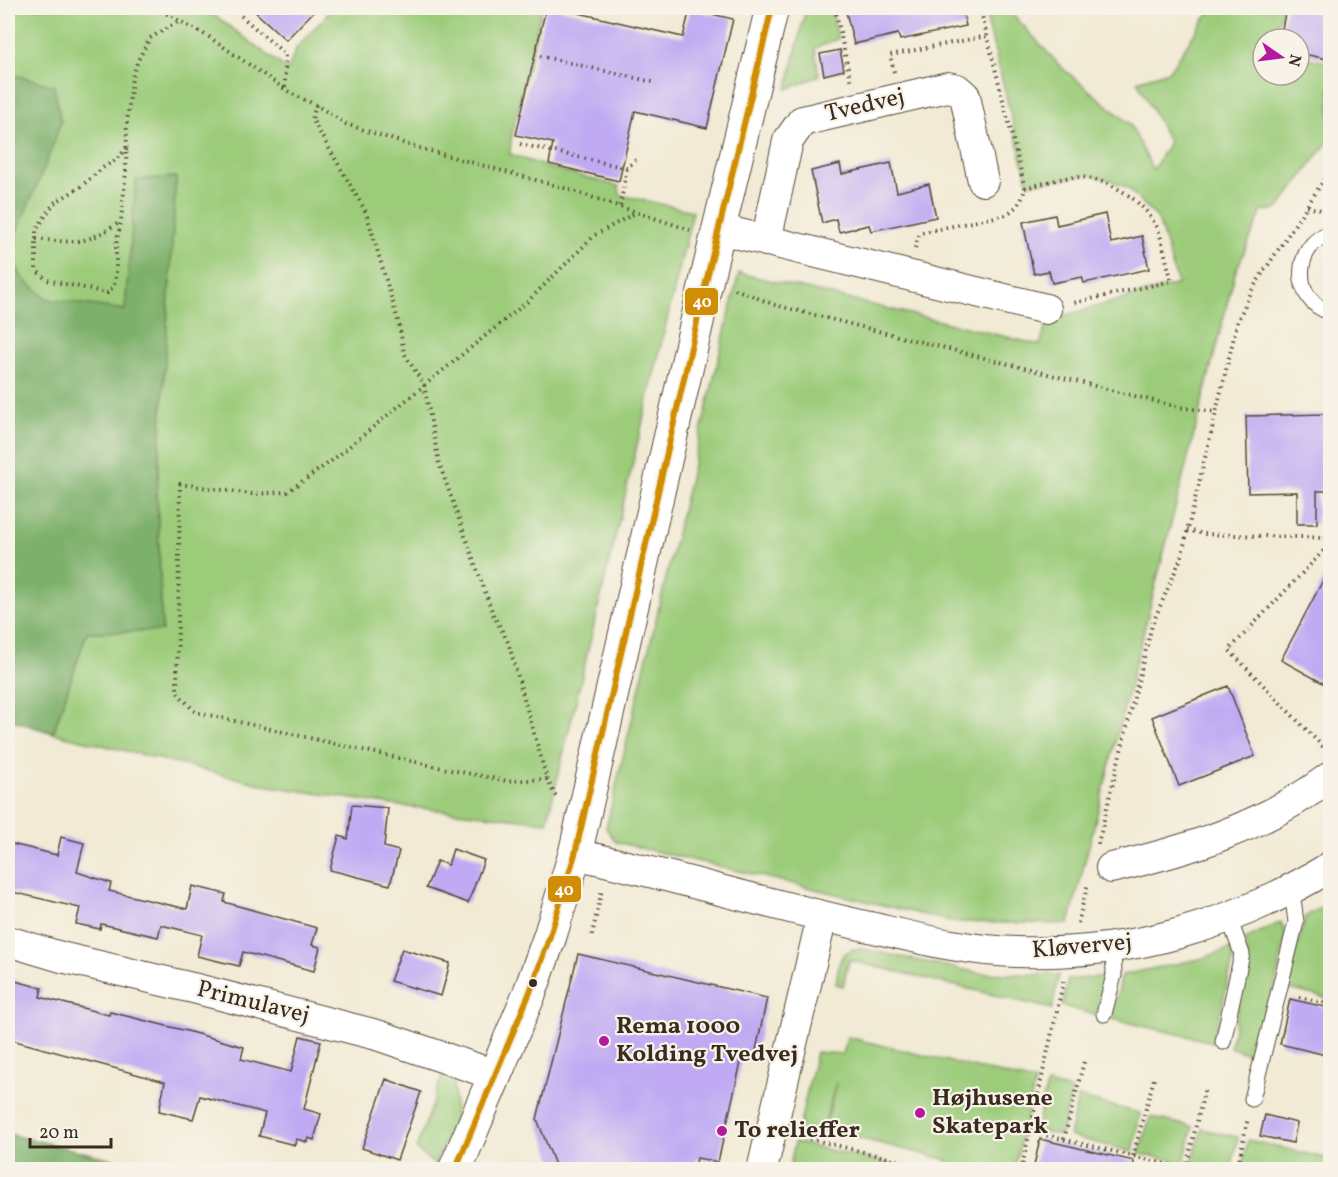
<svg xmlns="http://www.w3.org/2000/svg" width="1338" height="1177" viewBox="0 0 1338 1177" font-family="Vollkorn,serif">
  <style>
    .green { fill: #9ccc7a; stroke: #6c7b4c; stroke-width: 1.5 }
    .forest { fill: #7db06a; stroke: #5c6d44; stroke-width: 1.5 }
    .building { fill: #bfaaf3 }
    .lines { fill: none; stroke-linecap: round; stroke-linejoin: round }
    .service-casing { stroke: #564739; stroke-width: 17 }
    .minor-casing { stroke: #564739; stroke-width: 32 }
    .tertiary-casing { stroke: #564739; stroke-width: 35 }
    .path { stroke: #564739; stroke-width: 4; stroke-dasharray: 1.5 4.5; stroke-linecap: butt }
    .service { stroke: #fff; stroke-width: 15 }
    .minor { stroke: #fff; stroke-width: 30 }
    .tertiary { stroke: #fff; stroke-width: 33 }
    .bus-1-casing { stroke: #f7f3e8; stroke-width: 10 }
    .bus-1 { stroke: #d18d06; stroke-width: 6 }
    .bus-dot { fill: #3b2a1e; stroke: #f7f3e8; stroke-width: 2 }
    .poi-dot { fill: #b5179e; stroke: #f7f3e8; stroke-width: 2 }
    .labels { text-anchor: middle; dominant-baseline: central; stroke-width: 4.5; stroke-linejoin: round; paint-order: stroke }
    .street-label { font-size: 24px; fill: #3b2a1e; stroke: #f7f3e8 }
    .poi-label { font-size: 24px; font-weight: bold; fill: #3b2a1e; stroke: #f7f3e8; text-anchor: start }
    .line-badge { stroke: #f7f3e8; stroke-width: 2 }
    .badge-label { font-size: 16px; text-anchor: middle; font-weight: bold; fill: #fff }
  </style>
  <rect width="100%" height="100%" fill="#f7f3e8"/>
  <filter id="ink" filterUnits="userSpaceOnUse"><feTurbulence type="fractalNoise" baseFrequency=".0167" numOctaves="2"/><feDisplacementMap in="SourceGraphic" scale="12" xChannelSelector="R" yChannelSelector="G"/><feConvolveMatrix kernelMatrix="1 2 1 2 8 2 1 2 1" color-interpolation-filters="sRGB"/></filter>
  <filter id="wash" filterUnits="userSpaceOnUse"><feTurbulence type="fractalNoise" baseFrequency=".008" numOctaves="4" result="noise"/><feDisplacementMap in="SourceGraphic" scale="24" xChannelSelector="R" yChannelSelector="G"/><feGaussianBlur stdDeviation="1.35" result="paint"/><feColorMatrix in="noise" values="0 0 0 0 0 0 0 0 0 0 0 0 0 0 0 0 0 1.4 0 .05"/><feComposite in="paint" operator="in"/></filter>
  <g filter="url(#wash)">
    <rect width="100%" height="100%" fill="#f1ead4"/>
    <path class="green" d="M8 8H205L288 70 296 49 333 8H542L511 139 510 154 546 167 619 186 620 195 693 211 547 822 392 805 269 786 53 733 87 632 162 631 157 493 176 177 136 180 125 310 47 299 22 278 12 256 16 233 43 171 54 86 8 73Z
      M806 8H831L838 39 815 48 819 76 787 89Z
      M984 8H1007L1061 67 1130 124 1153 170 1169 142 1137 81 1169 71 1212 8H1282L1274 39H1263V75H1299V56L1330 63V139L1278 209 1262 211 1235 273 1069 924 954 922 616 842 606 828 739 273 1040 345 1048 320 1178 284 1158 219 1128 188 1110 180 1089 175 1028 184Z
      M1330 903V999L1285 988 1306 916Z
      M1281 922 1286 935 1259 1058 1230 1047 1248 958 1245 939Z
      M858 948 979 973 1059 975 1052 1009 849 960 843 986 836 984C839 965 837 952 858 948Z
      M1232 948 1233 960 1213 1042 1112 1019 1122 975 1200 959Z
      M1106 976 1096 1015 1062 1006 1068 980Z
      M847 1037 1035 1082 1014 1169H953L946 1168 948 1160 825 1130 836 1083 823 1128 822 1138 798 1132 816 1052 843 1054Z
      M443 1074 454 1077 455 1118 435 1165 416 1149Z
      M1047 1084 1072 1090 1061 1135 1036 1130Z
      M1078 1097 1140 1113 1133 1152 1069 1136Z
      M1150 1117 1193 1127 1184 1162 1139 1154Z
      M1202 1129 1238 1137 1231 1169H1190Z
      M1248 1140 1330 1159V1169H1242Z
      M795 1142 912 1169H789Z"/>
    <path class="forest" d="M8 73 54 86 61 122 43 171 16 233 12 256 22 278 47 299 125 310 136 180 176 177 157 493 162 631 87 632 53 733 8 719Z
      M8 1134 154 1169H8Z"/>
    <g id="blocks">
      <path class="building" d="M251 8H317L286 40Z
        M546 8H557L683 37 690 9 733 19 707 128 635 111 619 181 549 164 553 143 516 135Z
        M845 8H962L966 26 900 40 898 34 854 44Z
        M1286 8H1330V40L1327 59 1299 53V39H1280Z
        M840 50 844 70 824 75 820 54Z
        M891 163 897 192 929 184 936 217 871 231 869 225 839 232 836 219 822 223 811 171 840 164 842 174Z
        M1105 214 1111 243 1142 236 1149 269 1084 283 1082 277 1052 283 1049 271 1034 274 1023 222 1055 215 1057 225Z
        M1326 414 1328 491H1317V524H1297V492L1248 493 1246 416Z
        M1330 567V687L1281 660Z
        M1228 686 1255 756 1179 786 1152 717Z
        M352 805 388 808 384 847 399 851 390 885 330 870 339 836 348 839Z
        M61 837 84 843 77 872 111 883 109 891 187 909 192 886 226 894 224 902 317 928 312 945 320 947 314 971 243 952 239 966 197 956 202 935 161 925 158 937 101 924 100 929 76 924 80 908 8 891V843L57 855Z
        M453 849 484 860 468 903 426 888 437 861 448 865Z
        M402 949 450 963 441 996 390 981Z
        M578 954 767 998 754 1060 742 1058 718 1162 697 1158 694 1170H557L537 1119Z
        M8 979 42 988 40 997 109 1015 110 1012 187 1031 244 1047 241 1059 291 1072 300 1036 321 1041 304 1109 321 1114 314 1140 308 1138 307 1142 296 1139 295 1145 259 1136 265 1113 200 1096 193 1119 159 1111 165 1082 8 1039Z
        M1290 999 1330 1008V1056L1280 1044Z
        M386 1079 421 1092 397 1160 362 1148Z
        M1265 1115 1297 1123 1293 1143 1260 1136Z
        M1040 1139 1134 1161 1133 1170H1033Z"/>
    </g>
  </g>
  <g filter="url(#ink)">
    <use href="#blocks" fill-opacity="0" stroke="#564739" stroke-width="1.5"/>
    <g class="lines">
      <g class="service-casing">
        <path id="service" d="M1330 233C1293 245 1291 301 1330 312
          M1104 1014 1114 975 1113 947
          M1223 1042 1242 954 1229 918
          M1252 1099 1296 922 1292 891"/>
      </g>
      <g class="minor-casing">
        <path id="minor" d="M719 229 1046 309
          M766 241 788 141 802 121 948 87 957 89 965 96 983 181
          M575 854C675 876 773 906 874 928 921 939 968 951 1016 952 1131 956 1233 926 1330 867
          M1111 868C1189 850 1265 826 1330 777
          M8 941 61 957 197 989 377 1035 495 1075
          M762 1170 822 917"/>
      </g>
      <g class="tertiary-casing">
        <path id="tertiary" d="M455 1170 530 992 550 936 575 854 707 278 772 8"/>
      </g>
      <path class="path" d="M156 8 209 37 292 94 316 105 346 124 412 146 561 187 690 230
        M232 8 285 54V88
        M835 8 851 83
        M540 56 657 83
        M894 72 890 55 987 36
        M316 105 312 119 366 212 399 324 404 353 424 385 439 463 493 614 508 642 547 779 555 795 559 797
        M520 144 627 168 639 157
        M127 148 116 160 104 167 79 188 54 203 36 230V270L47 280 107 293 114 286 116 275V245L121 221 126 172 127 123 132 78 138 60 150 38 180 21
        M1025 188C1040 185 1064 176 1079 177 1111 179 1147 202 1159 232 1164 248 1167 265 1172 281L1073 303
        M620 206 627 168
        M1307 207 1327 211
        M36 239C76 243 86 245 120 222
        M915 248 920 233 1005 215C1017 208 1022 202 1025 188L980 8
        M735 289 775 305 1178 407 1216 412
        M1187 530 1204 534 1330 538
        M1327 751 1229 650 1330 544
        M547 779 507 781 451 770 195 712 177 692 180 484 252 494 287 492 330 462 527 302 595 235 637 212
        M1098 844 1152 625 1181 558 1238 320 1253 288 1330 171
        M1078 923 1088 883
        M592 935 602 889
        M1299 997 1330 1004
        M1029 1131 1191 1170
        M798 1136 937 1170
        M1064 1139 1085 1058
        M1133 1156 1155 1075
        M1186 1168 1205 1088
        M1021 1170 1064 979
        M1237 1170 1248 1118"/>
      <use href="#service" class="service"/>
      <use href="#minor" class="minor"/>
      <use href="#tertiary" class="tertiary"/>
      <g class="bus-1-casing">
        <path id="bus-1" d="M455 1170 530 992 550 936 575 854 707 278 772 8"/>
      </g>
      <use href="#bus-1" class="bus-1"/>
    </g>
  </g>
  <circle class="bus-dot" cx="533" cy="983" r="5"/>
  <g class="poi-dot">
    <circle cx="604" cy="1041" r="6"/>
    <circle cx="920" cy="1113" r="6"/>
    <circle cx="722" cy="1131" r="6"/>
  </g>
  <g class="labels">
    <g class="street-label">
      <text transform="translate(865 106) rotate(-13)">Tvedvej</text>
      <text transform="translate(1082 947) rotate(-5)">Kløvervej</text>
      <text transform="translate(253 1003) rotate(14)">Primulavej</text>
    </g>
    <g class="poi-label">
      <text x="616" y="1027">Rema 1000<tspan x="616" dy="28">Kolding Tvedvej</tspan></text>
      <text x="932" y="1099">Højhusene<tspan x="932" dy="28">Skatepark</tspan></text>
      <text x="734" y="1131">To relieffer</text>
    </g>
  </g>
  <g class="line-badge">
    <rect x="684" y="287" width="35" height="29" rx="6" fill="#d18d06"/>
    <rect x="547" y="875" width="35" height="28" rx="6" fill="#d18d06"/>
  </g>
  <g class="badge-label">
    <text x="702" y="307">40</text>
    <text x="564" y="895">40</text>
  </g>
  <rect width="1338" height="1177" fill="none" stroke="#f7f3e8" stroke-width="30"/>
  <g transform="translate(1281 57) rotate(104)"><circle r="28" fill="#f7f3e8" stroke="#aca397" stroke-width="1.5"/>
  <path d="M0-4.5L10 22L0 15L-10 22Z" fill="#b5179e"/>
  <text y="-9" font-size="16" font-weight="bold" text-anchor="middle" fill="#3b2a1e">N</text>
  </g>
  <path d="M30 1138v9h81v-9" fill="none" stroke="#3b2a1e" stroke-width="3"/>
  <text x="39" y="1138" font-size="18" fill="#3b2a1e" stroke="#f7f3e8" stroke-width="4.5" paint-order="stroke">20 m</text>
</svg>
